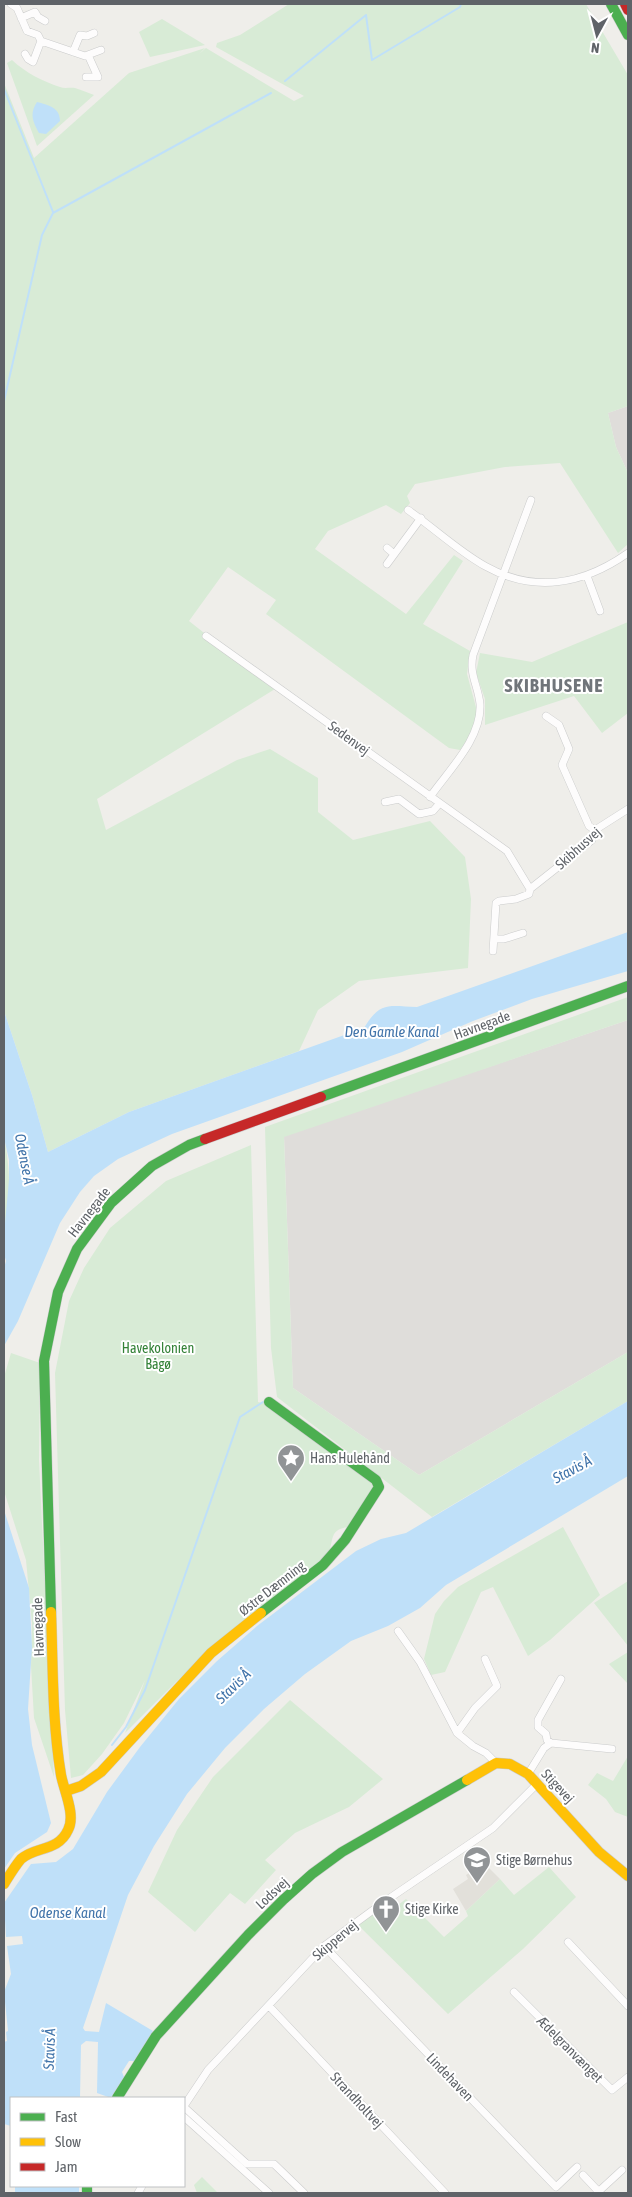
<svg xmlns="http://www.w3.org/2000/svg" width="632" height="2197" viewBox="0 0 632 2197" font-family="'Asap Condensed',sans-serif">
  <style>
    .industrial { fill: #dfddda }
    .education { fill: #e2e0da }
    .green { fill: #d8ebd6 }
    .water { fill: #bfe0f9 }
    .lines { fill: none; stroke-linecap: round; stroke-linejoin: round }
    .stream { stroke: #bfe0f9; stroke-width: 2 }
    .street-casing { stroke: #cbcccc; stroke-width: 8 }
    .fast-casing { stroke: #cacacb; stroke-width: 11 }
    .slow-casing { stroke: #cacacb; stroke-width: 11 }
    .jam-casing { stroke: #cacacb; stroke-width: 11 }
    .street { stroke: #fdfcfc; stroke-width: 7 }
    .fast { stroke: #4caf50; stroke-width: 10 }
    .slow { stroke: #ffc107; stroke-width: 10 }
    .jam { stroke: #c62828; stroke-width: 10 }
    .labels { text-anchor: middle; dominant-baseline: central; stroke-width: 4; stroke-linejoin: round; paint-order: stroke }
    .street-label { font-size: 14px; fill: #5f6368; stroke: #fff }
    .park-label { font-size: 14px; fill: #348238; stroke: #fff }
    .poi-label { font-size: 14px; fill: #5f6368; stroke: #fff; text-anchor: start }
    .water-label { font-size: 15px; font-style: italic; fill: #4174aa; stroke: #fff }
    .district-label { font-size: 19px; font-weight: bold; letter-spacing: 1px; fill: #70757a; stroke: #fff }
  </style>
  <rect width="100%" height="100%" fill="#efeeea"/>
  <path class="industrial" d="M628 406V473L616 447 608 413Z
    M628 1020V1352L419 1475 293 1388 284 1136Z"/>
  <path class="education" d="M484 1863 500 1879 466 1911 453 1889 468 1879 466 1875Z"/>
  <path class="green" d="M289 4H586L628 75V406L608 413 616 447 628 473V544L618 553 560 463 505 467 415 484 407 496 410 503 401 514 386 505 328 531 315 549 406 614 454 555 463 561 423 624 470 651 467 674 477 711 472 733 460 750 449 748 266 614 276 600 228 567 189 621 275 689 97 799 106 830 237 760 270 749 318 778V812L353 840 430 821 465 857 471 899 468 968 359 981 318 1010 299 1051 129 1112 48 1152 32 1095 4 1011V83L34 158 129 73 205 48 199 54 206 48 294 101 304 96 216 47 217 43 240 35Z
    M162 19 205 45 150 57 139 32Z
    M12 60C26 73 42 81 60 87 65 89 70 87 75 88 82 90 88 93 94 95L37 146 7 63Z
    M628 622V713L602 733 574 696 485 725V699L476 673 480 653 532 662Z
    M628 997V1020L284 1137 293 1388 419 1475 628 1352V1401L432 1517 277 1397 271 1348 265 1127Z
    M4 1138C10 1164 12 1208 4 1234Z
    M251 1145 258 1402 267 1404 373 1484 374 1488 349 1527C325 1529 337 1545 324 1560L246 1618 177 1681 125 1733 145 1680 124 1723 102 1754 83 1775 71 1778 65 1710 55 1373 69 1301 84 1268 110 1228 166 1181Z
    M11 1353 40 1363 39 1460 54 1777 34 1718 31 1666 32 1623 26 1560 4 1491V1377Z
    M563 1527 600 1595 550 1640 528 1656 493 1587 481 1592 445 1672 431 1675 424 1659 435 1614 444 1601 458 1587Z
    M628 1581V1646L594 1603Z
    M628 1652V1684L609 1664Z
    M290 1700 383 1779 349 1807 295 1833 265 1860 276 1870 245 1904 230 1893 195 1932 148 1892 177 1830 213 1777Z
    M628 1756V1817L615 1812 606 1799 588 1785 597 1773 613 1781Z
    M549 1867 576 1897 523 1949 448 2014 358 1925 382 1907 387 1913 406 1899 444 1937 468 1916 466 1911 500 1879 514 1895Z
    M202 2177 218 2193H197L194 2185Z"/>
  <path class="water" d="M37 102C48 105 60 107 60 121L46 134 39 133C33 122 29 114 37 102Z
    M628 932V971L532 999 473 1021 402 1052 172 1134 118 1159 94 1176 80 1192 60 1223 18 1321 4 1346V1268L6 1261 4 1254V1234L9 1180V1160L4 1138V1011L32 1095 48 1152 129 1112 364 1028C380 1001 389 1006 417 1007Z
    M628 1401V1476L446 1585 420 1608 388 1626 351 1641 305 1674 264 1709 225 1748 187 1794 154 1846 128 1895 83 2028 85 2031 99 2032 106 2003 153 2031 134 2061H129L122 2072 124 2077 111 2098 97 2093 98 2042 86 2041 81 2045 80 2098H11V2126L4 2124V2042L7 2041 6 2032 8 2031 4 1992 11 1974 7 1946 23 1944 22 1936 6 1937 4 1903 31 1864 56 1862 73 1849 107 1792 140 1747 179 1699 217 1661 257 1626 356 1551 381 1539 406 1533Z
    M4 1510 29 1588 32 1647 28 1709 32 1745 51 1823 47 1832 15 1853 4 1869Z
    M15 2186H79V2193H15Z"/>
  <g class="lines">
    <path class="stream" d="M285 81 366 15 372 60 460 7 461 4
      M4 89 53 212
      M4 401 42 235 53 213 271 93
      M112 1745 126 1727 145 1690 240 1417 263 1402"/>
    <g class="street-casing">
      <path id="street" d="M11 4 17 8 27 31 38 35 41 41 85 56 101 50
        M21 18 35 12 38 17 45 21
        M73 52 80 35 87 36 94 33
        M25 54 28 59 33 62 41 41
        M86 77H98L88 55
        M408 510C434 528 458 551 485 566 535 594 584 584 628 553
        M387 548 394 554
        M387 564 421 518
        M587 576 600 611
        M206 636 507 851 530 889
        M546 716 559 725 569 749 562 765 589 826 595 830
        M430 797C449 770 482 738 480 704 478 685 469 675 473 655L531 500
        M385 802 399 799 419 814 433 811 439 804
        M494 939H504L523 933
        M493 951 496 903 499 901 516 899 529 894 530 889 592 840 595 830 628 809
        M398 1631 420 1662 457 1733 473 1746 486 1753 496 1763
        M457 1733 475 1708 497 1686 485 1659
        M551 1743 547 1740 546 1734 538 1727V1720L561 1679
        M528 1774 544 1748 551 1743 612 1749
        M568 1942 628 2006
        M324 1946 556 2187 577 2167
        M514 1992 612 2090 628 2077
        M269 2006 445 2193
        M184 2106 208 2070 324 1946 384 1902 493 1828 537 1784
        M184 2107 247 2164H274L304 2193
        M184 2117 269 2193
        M583 2175 599 2192
        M138 2193 142 2186
        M597 2193 622 2170"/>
    </g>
    <g class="fast-casing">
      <path id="fast" d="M611 4 628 35
        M321 1097 628 986
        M51 1612 44 1361 58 1292 77 1249 111 1203 152 1166 189 1145 205 1139
        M261 1613 323 1565 345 1540 379 1487 376 1480 269 1402
        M117 2098 156 2036 248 1935 283 1900 312 1874 342 1852 467 1780
        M87 2186V2193"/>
    </g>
    <g class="slow-casing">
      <path id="slow" d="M467 1780 496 1763 510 1764 528 1774 599 1852 628 1876
        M66 1791 81 1786 101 1772 211 1653 261 1613
        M4 1884C9 1876 15 1866 21 1859 35 1846 58 1852 68 1830 76 1815 64 1791 61 1775 52 1721 53 1666 51 1612"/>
    </g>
    <g class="jam-casing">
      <path id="jam" d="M625 4 628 10
        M205 1139 321 1097"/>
    </g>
    <use href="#street" class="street"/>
    <use href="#fast" class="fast"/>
    <use href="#slow" class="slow"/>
    <use href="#jam" class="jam"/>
  </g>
  <defs>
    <g id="sight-pin" transform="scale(1.4375)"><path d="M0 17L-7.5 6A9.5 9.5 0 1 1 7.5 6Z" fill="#919496" stroke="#fff"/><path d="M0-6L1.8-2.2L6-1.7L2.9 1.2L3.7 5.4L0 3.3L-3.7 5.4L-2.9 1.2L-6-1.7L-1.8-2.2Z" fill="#fff"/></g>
    <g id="school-pin" transform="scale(1.4375)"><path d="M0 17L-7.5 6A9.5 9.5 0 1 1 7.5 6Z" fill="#919496" stroke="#fff"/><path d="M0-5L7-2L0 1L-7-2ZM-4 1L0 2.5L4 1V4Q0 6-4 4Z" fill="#fff"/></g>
    <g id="church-pin" transform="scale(1.4375)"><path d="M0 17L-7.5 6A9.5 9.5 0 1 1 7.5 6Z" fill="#919496" stroke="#fff"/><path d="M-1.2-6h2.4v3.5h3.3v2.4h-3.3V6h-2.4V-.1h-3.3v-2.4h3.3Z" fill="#fff"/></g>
  </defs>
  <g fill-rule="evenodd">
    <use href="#sight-pin" x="291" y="1458"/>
    <use href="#school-pin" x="477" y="1860"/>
    <use href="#church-pin" x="386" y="1909"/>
  </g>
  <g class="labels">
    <g class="street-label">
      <text transform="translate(349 738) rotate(36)">Sedenvej</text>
      <text transform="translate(578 848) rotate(-42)">Skibhusvej</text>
      <text transform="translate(482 1025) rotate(-20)">Havnegade</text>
      <text transform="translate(89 1212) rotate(-52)">Havnegade</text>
      <text transform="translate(272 1588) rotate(-38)">Østre Dæmning</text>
      <text transform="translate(38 1627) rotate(-92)">Havnegade</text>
      <text transform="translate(558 1786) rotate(47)">Stigevej</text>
      <text transform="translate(272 1893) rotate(-43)">Lodsvej</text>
      <text transform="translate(335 1940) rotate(-40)">Skippervej</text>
      <text transform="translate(570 2049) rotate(45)">Ædelgranvænget</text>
      <text transform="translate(450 2077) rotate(46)">Lindehaven</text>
      <text transform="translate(357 2100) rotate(47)">Strandholtvej</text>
    </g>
    <g class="park-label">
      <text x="158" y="1348">Havekolonien<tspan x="158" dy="16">Bågø</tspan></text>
    </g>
    <g class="poi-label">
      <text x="310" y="1458">Hans Hulehånd</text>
      <text x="496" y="1860">Stige Børnehus</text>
      <text x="405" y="1909">Stige Kirke</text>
    </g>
    <g class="water-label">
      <text x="392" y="1031">Den Gamle Kanal</text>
      <text transform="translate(25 1159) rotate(79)">Odense Å</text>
      <text transform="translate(572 1469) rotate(-28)">Stavis Å</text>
      <text transform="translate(233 1686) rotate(-44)">Stavis Å</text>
      <text x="68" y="1912">Odense Kanal</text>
      <text transform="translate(49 2049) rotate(-88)">Stavis Å</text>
    </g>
    <g class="district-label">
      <text x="554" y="685">SKIBHUSENE</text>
    </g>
  </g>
  <rect width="632" height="2197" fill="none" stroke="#5f6368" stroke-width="10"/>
  <rect x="10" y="2097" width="175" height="90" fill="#ffffff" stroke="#bfc1c3"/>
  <rect x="20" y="2113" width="25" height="8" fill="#4caf50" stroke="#bfc1c3"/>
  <text x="55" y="2122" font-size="15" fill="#5f6368">Fast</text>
  <rect x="20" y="2138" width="25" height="8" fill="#ffc107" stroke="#bfc1c3"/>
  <text x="55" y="2147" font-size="15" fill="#5f6368">Slow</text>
  <rect x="20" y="2163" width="25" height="8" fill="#c62828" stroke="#bfc1c3"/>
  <text x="55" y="2172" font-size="15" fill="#5f6368">Jam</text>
  <g transform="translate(597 35) rotate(187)" stroke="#ffffff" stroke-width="4" paint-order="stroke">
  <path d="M0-4L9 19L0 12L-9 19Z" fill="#5f6368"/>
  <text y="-8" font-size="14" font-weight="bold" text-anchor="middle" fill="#5f6368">N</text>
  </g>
</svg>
